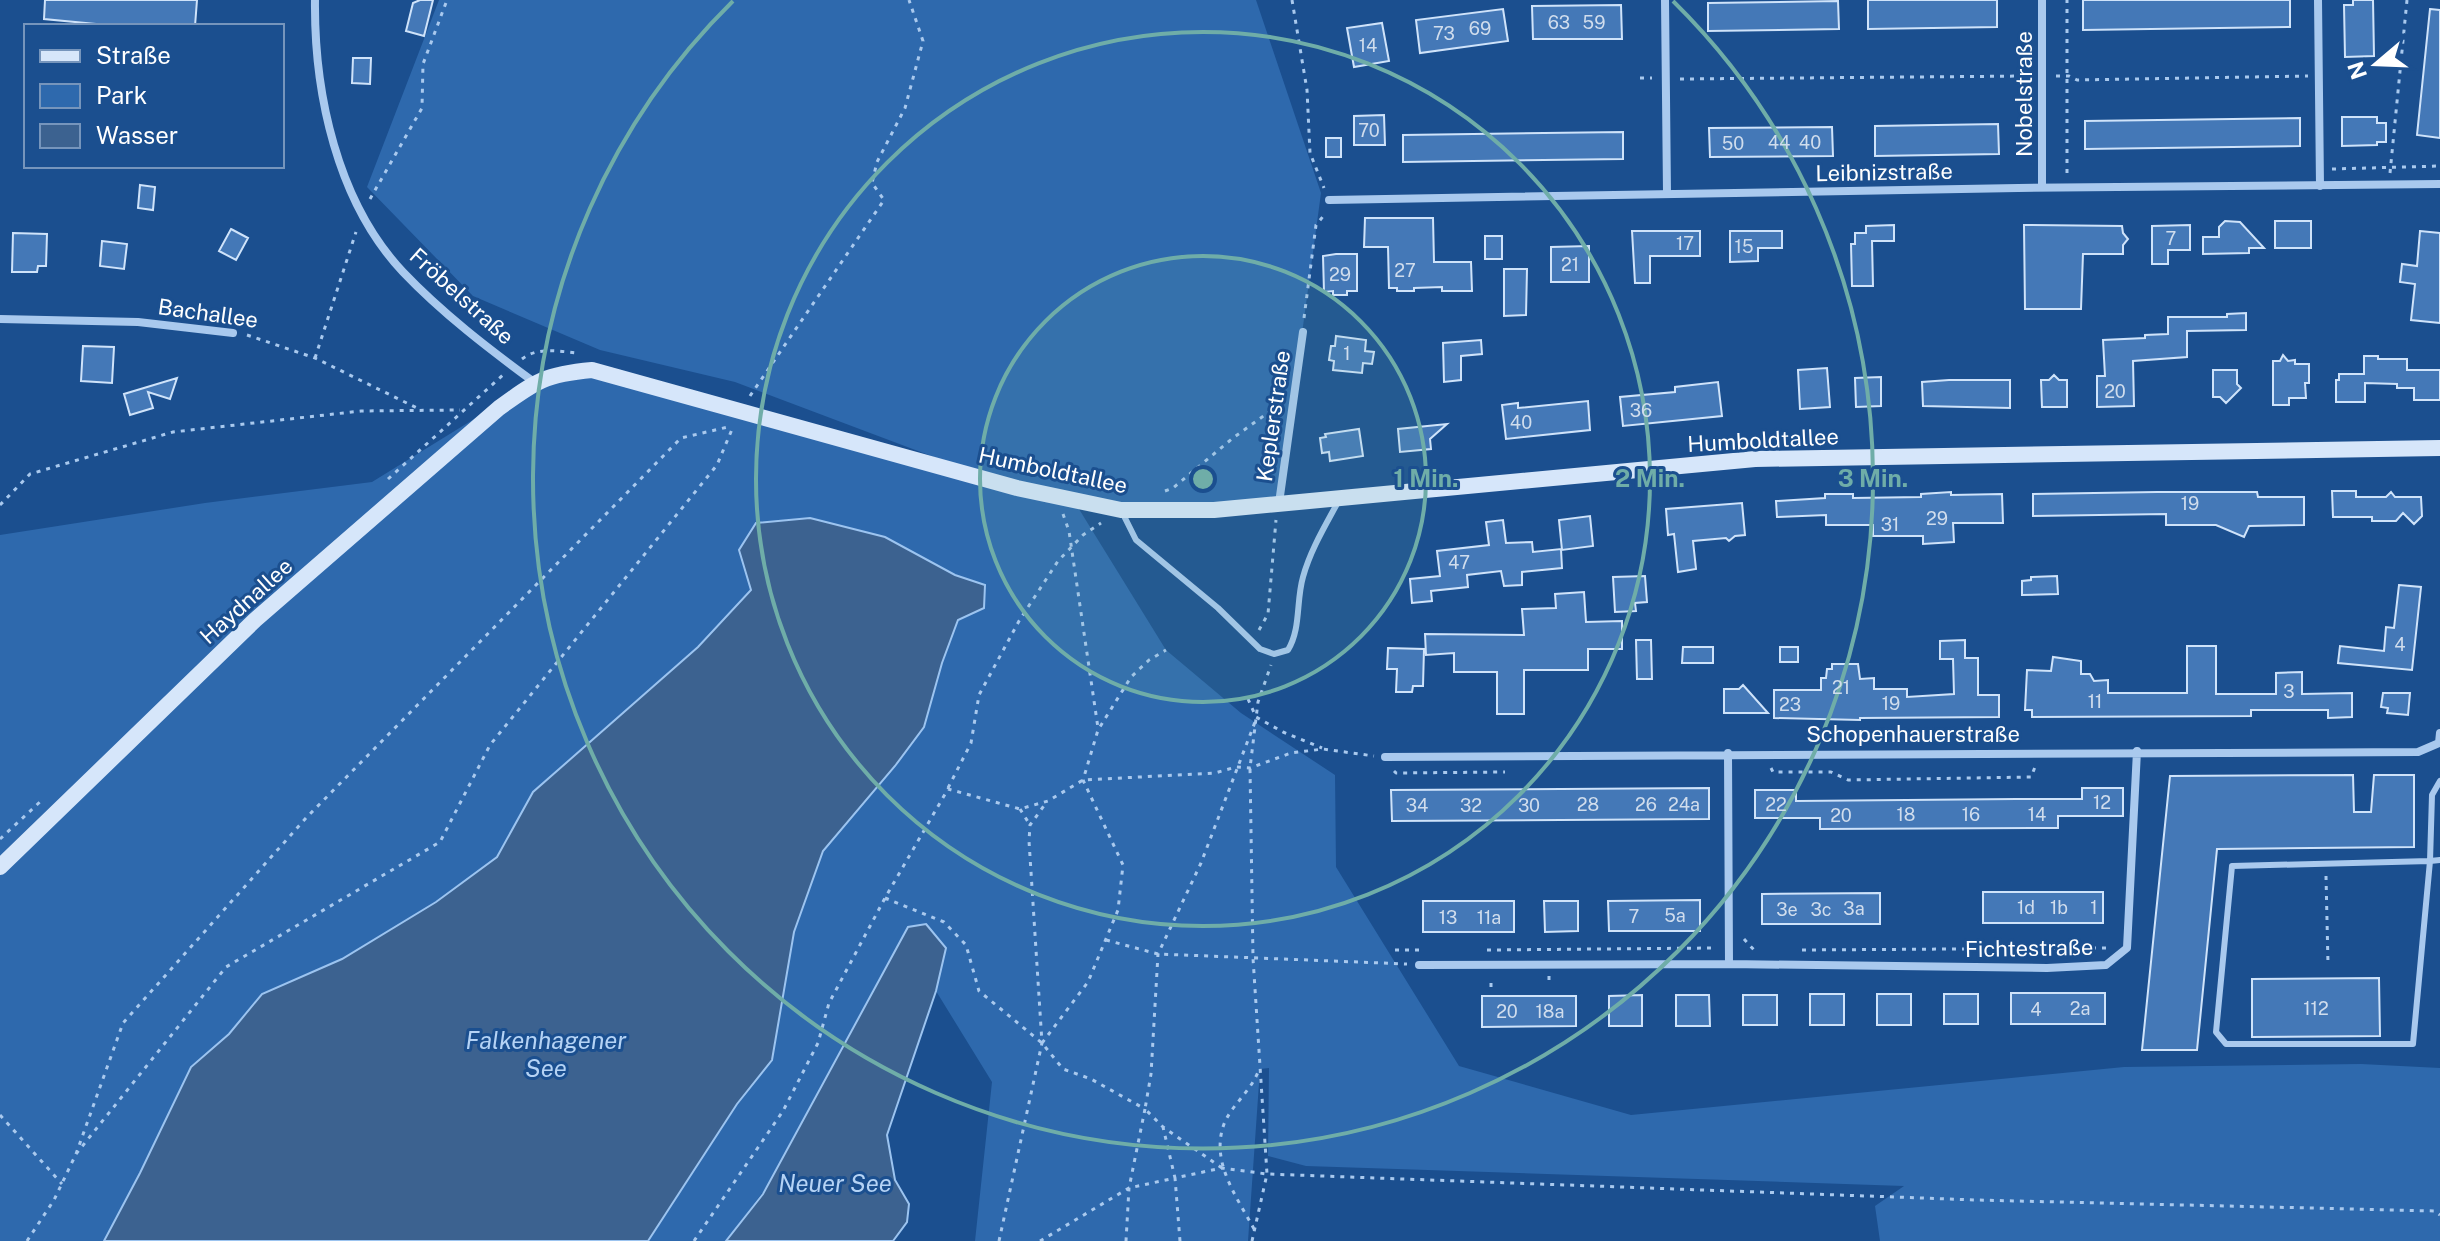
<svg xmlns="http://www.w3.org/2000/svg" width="2440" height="1241" viewBox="0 0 2440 1241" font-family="'Public Sans',sans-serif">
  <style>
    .green { fill: #2e69ad }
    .water { fill: #3c6290; stroke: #9cc4f0; stroke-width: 2 }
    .building { fill: #4478b7; stroke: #cfe3fa; stroke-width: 2 }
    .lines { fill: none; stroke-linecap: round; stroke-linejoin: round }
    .path { stroke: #a9c9ee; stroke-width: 3; stroke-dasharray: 4 6; stroke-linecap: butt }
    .lane { stroke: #a9c9ee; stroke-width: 6 }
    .street { stroke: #a9c9ee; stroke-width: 8 }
    .secondary { stroke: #d6e6fa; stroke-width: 16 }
    .ring { fill: none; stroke: #6fada8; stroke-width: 4 }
    .labels { text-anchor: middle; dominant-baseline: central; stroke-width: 6; stroke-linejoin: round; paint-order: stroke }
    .number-label { font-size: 18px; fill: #d0dded }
    .street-label { font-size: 22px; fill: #fff; stroke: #1b4f8f }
    .water-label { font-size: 24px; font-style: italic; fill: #b5d3f5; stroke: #1b4f8f }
    .centre { fill: #6fada8; stroke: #1b4f8f; stroke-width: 4 }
    .ring-label { font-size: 24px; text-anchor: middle; font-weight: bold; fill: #6fada8; stroke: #1b4f8f; stroke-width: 6; stroke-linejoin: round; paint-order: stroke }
  </style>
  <rect width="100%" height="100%" fill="#1b4f8f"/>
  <path class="green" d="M439 0H1256L1321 193 1279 504 1214 510 1074 501 1166 650 1241 713 1335 775 1336 867 1459 1066 1631 1115 2124 1067 2361 1064 2440 1068V1241H1880L1875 1206 1904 1186 1306 1166 1268 1156 1269 1068 1260 1069 1248 1241H975L992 1082 936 991 946 948 726 1241H648L737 1104 772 1060 794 932 823 851 895 766 924 727 942 663 958 620 985 585 955 575 885 537 739 550 751 590 698 647 533 792 497 857 436 902 342 959 262 994 229 1034 191 1067 140 1173 104 1241H0V535L205 503 372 482 534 382 592 370 1003 483 735 382 600 350 473 296 367 187Z"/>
  <path class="water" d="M810 518 885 537 955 575 985 585 984 608 958 620 942 663 924 727 895 766 823 851 794 932 772 1060 737 1104 648 1241H104L140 1173 191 1067 229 1034 262 994 342 959 436 902 497 857 533 792 698 647 751 590 739 550 756 523Z
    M926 924 946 948 936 991 887 1135 895 1180 909 1204 907 1222 893 1241H726L763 1194 908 927Z"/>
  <path class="building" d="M45 0H197L195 26H117L44 19Z
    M420 0H433L424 36 406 31 413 3Z
    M1868 0H1997V27L1868 29Z
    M2083 0H2290V27L2083 30Z
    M2353 0H2373L2374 56 2345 57 2344 5H2353Z
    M1838 1 1839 29 1708 31V3Z
    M1621 5 1622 39H1533L1532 6Z
    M1503 9 1508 41 1420 53 1416 20Z
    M2430 9 2440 10V138L2417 135Z
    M1382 23 1389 61 1354 67 1347 28Z
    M353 58H371L370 84 352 83Z
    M1384 115 1385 145H1354V116Z
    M2342 117H2377V123H2386V142H2377V145L2342 146Z
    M2300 118V146L2085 149V121Z
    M1998 124 1999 154 1875 156V126Z
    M1832 127 1833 156 1710 157 1709 128Z
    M1623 132V159L1403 162V135Z
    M1326 138H1341V157H1326Z
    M140 185 155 187 153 210 138 208Z
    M1365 218H1433L1434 262H1471L1472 291H1442V287L1414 288V291H1397V288H1389L1388 247H1364Z
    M2225 221 2240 222 2264 248H2249V253L2203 254V237H2219V227Z
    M2275 221H2311V248H2275Z
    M1894 225V241H1872L1873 286H1852L1851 244H1855V233H1866V226Z
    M2024 225 2122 226 2123 233 2128 239 2123 245V254H2083L2081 309H2025Z
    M2190 225V250H2168V264H2152V226Z
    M231 229 248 238 236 260 219 251Z
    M1632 231H1700V256H1650V283H1635Z
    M1730 231H1782V248H1758V261L1730 262Z
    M2420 231 2440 233V323L2411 320 2415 284 2400 282 2402 264 2417 266Z
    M13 233 47 234 46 266H38L37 272H12Z
    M1485 236H1502V259H1485Z
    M102 241 127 244 124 269 100 266Z
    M1589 246V282H1551V247Z
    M1336 254H1357V291H1347V295H1333V291L1324 292 1323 256Z
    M1504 269H1527L1526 315 1504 316Z
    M2246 313V330L2187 331V357L2133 361 2134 406 2097 407V376H2105L2103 340 2145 338V335L2168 334V317H2227V314Z
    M1336 336 1366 340 1365 351 1374 352 1372 364 1363 363 1362 373 1333 370 1334 361 1329 360 1331 346H1335Z
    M1481 340 1482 354 1461 356V380L1444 382 1443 343Z
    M83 346 114 347 112 383 81 381Z
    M2283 355 2288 361 2295 360V364H2309V383H2305L2306 398H2289V405H2273V361H2280Z
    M2364 356H2378V359H2407V370H2440V400H2414V388H2397V384L2365 383V402H2336V380H2339V374H2364Z
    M1827 368 1830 407 1800 409 1798 370Z
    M2213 370H2237V384L2241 388 2226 403 2220 397H2213Z
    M2054 375 2059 380H2067V407H2042L2041 380H2049Z
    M1881 377V406L1856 407 1855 378Z
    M177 378 170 399 148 392 153 408 130 415 124 394Z
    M1949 380H2010V408L1923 406 1922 382Z
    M1718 382 1722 416 1623 426 1620 397 1675 392V387Z
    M1588 401 1590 430 1506 439 1502 405 1518 403V408Z
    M1447 424 1430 439 1431 449 1400 452 1398 429Z
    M1359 429 1363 456 1330 461 1329 452 1322 453 1320 438 1326 437 1325 434Z
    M2332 491H2356V497H2386L2391 492 2395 497H2421L2422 516 2414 524 2403 513 2396 521H2372V517H2333Z
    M1951 492V495L2002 494 2003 523H1953L1954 542 1923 544V536H1873V525H1826V515L1777 517 1776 501 1825 498V494H1853V498L1921 497V494Z
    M2157 492H2257L2258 497H2304V525L2249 526 2244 537 2216 525H2166V514L2033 516V494Z
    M1742 503 1745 535 1735 536 1729 541 1726 538 1693 541 1696 569 1678 572 1674 534 1668 535 1666 509Z
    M1590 516 1593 546 1562 550 1559 520Z
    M1503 520 1506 543 1532 542 1533 552 1561 549 1562 568 1522 572V585L1504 586 1501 571 1467 575 1468 587 1431 591 1432 601 1412 603 1410 579 1440 576 1437 551 1489 545 1486 522Z
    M1645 576 1647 602 1635 603 1636 611 1615 612 1613 577Z
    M2057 576 2058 594 2022 595V581L2031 580V577Z
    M2399 585 2421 587 2412 670 2338 663 2340 646 2384 651 2386 627 2394 628Z
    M1584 592 1586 622 1622 621V649H1588V670H1524V714H1497V672H1454V653L1426 655 1425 634 1524 635 1522 609 1556 608 1555 594Z
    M1636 640H1651L1652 679H1637Z
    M1965 640V658H1978V695H1999V717L1860 718V720L1774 718V690H1821V678H1826L1827 669H1832V664H1858L1860 679 1874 678V689H1907V697L1954 694 1953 659H1940V641Z
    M2187 646H2216V694H2276V673L2302 672V694L2352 693V717L2328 718V710H2251V716L2032 717V710H2025L2027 670 2051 671 2053 657 2081 661V674H2090L2094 681 2108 680V693H2187Z
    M1683 647H1713V663H1682Z
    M1780 647H1798V662H1780Z
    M1388 648 1424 649 1423 686H1413L1412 692H1396L1397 669H1387Z
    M1743 685 1768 713H1724V689H1739Z
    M2383 693H2410L2408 715 2387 713 2388 708 2381 707Z
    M2353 775 2354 812H2371L2374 775H2414V847L2217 849 2197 1050H2142L2170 776Z
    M1709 788V819L1392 821 1391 790Z
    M2082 788H2123V816H2058V828L1820 829V818H1755V790H1796V801L2016 799H2082Z
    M1983 892H2103V923H1983Z
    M1880 893V924H1762V894Z
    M1700 900V931H1609L1608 901Z
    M1423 901H1514V932H1423Z
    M1544 901H1578V931L1545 932Z
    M2379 978 2380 1036 2252 1037V979Z
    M2011 993H2105V1024H2011Z
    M1810 994H1844V1025H1810Z
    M1877 994H1911V1025H1877Z
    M1944 994H1978V1024H1944Z
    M1642 995V1026H1609V996Z
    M1676 995H1709L1710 1026H1676Z
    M1743 995H1777V1025H1743Z
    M1482 996H1576V1026L1482 1027Z"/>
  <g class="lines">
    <path class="path" d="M1292 0 1307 90 1310 153 1324 188
      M2056 76H2069L2077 80 2308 76
      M1640 78H1652
      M1680 79 2028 76
      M2332 169 2440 166
      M2067 173V0
      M2390 173 2407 0
      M370 199 422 108 423 64 447 0
      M1304 318 1316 225 1325 214
      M247 335 315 358 419 409
      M315 358 356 232
      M522 359C537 347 558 351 576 353
      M750 396 884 200 872 183 877 162 905 108 923 41 909 0
      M388 479 504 374
      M1165 491 1173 488 1233 438 1280 404
      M0 505 30 474 173 432 361 411 460 410
      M1063 514 1069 531 1098 728
      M1259 630 1268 614 1276 520
      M1248 699 1256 717 1283 732 1322 748
      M1771 768 1773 772H1831L1848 780 2031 777 2035 767
      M1394 771 1396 773 1505 772
      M948 788 971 743 979 695 1019 621 1058 561 1083 535 1101 523
      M1020 809 1030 825
      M0 839 42 800
      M2326 876 2328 964
      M885 898 944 922 966 945 979 991 1042 1043 1063 1069 1091 1079 1145 1109 1129 1188 1126 1241
      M1744 939 1754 950
      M1106 940 1158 954 1407 964
      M1395 950H1420
      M1487 950 1712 948 1715 946
      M1802 950 2106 948
      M1549 976V986
      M1491 987V977
      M1042 1043 1088 982 1118 910 1123 865 1083 780 1098 730 1131 677 1149 660 1166 650
      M0 1115 62 1184
      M76 1154 226 967 440 842 490 745 717 465 733 427
      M1222 1168 1163 1127 1145 1109 1151 1074 1158 954 1201 863 1255 722
      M1254 1229C1237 1197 1210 1162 1224 1124 1231 1106 1250 1092 1258 1072
      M27 1241 54 1200 76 1154 123 1023 306 818 681 438 728 427
      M694 1241 783 1111 818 1043 829 1003 885 898 948 789 1020 809 1048 801 1083 780 1215 773 1236 767 1250 768 1291 753 1323 749 1374 756
      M999 1241 1042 1043 1029 841 1030 825 1046 803
      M1040 1241 1129 1188 1175 1178 1163 1127
      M1180 1241 1175 1178 1222 1168 1267 1174 1976 1200 2435 1211 2440 1215
      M1252 1241 1267 1174 1253 958 1250 768 1258 702 1271 665"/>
    <path class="lane" d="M1122 512 1136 540 1218 608 1260 649 1274 654 1288 650C1301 629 1296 601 1303 577 1310 551 1325 526 1338 502
      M2440 781 2432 795 2430 861 2413 1044H2226L2216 1032 2232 866 2430 861 2440 860"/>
    <path class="street" d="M315 0C314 93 337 202 403 272 442 313 489 349 534 382
      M1665 0 1667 193
      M2318 0 2320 186
      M2042 187V0
      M1329 200 2018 188 2440 184
      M0 319 138 322 233 333
      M1279 503 1303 332
      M1728 753 1729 964 2047 968 2106 965 2127 948 2137 751
      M1385 757 2418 752 2439 743 2440 733
      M1419 965 1729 964"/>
    <path class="secondary" d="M0 867 255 620 499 408C536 381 546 374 592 370L1017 488 1121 510H1214L1755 459 2440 448"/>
  </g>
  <circle cx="1203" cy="479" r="223" fill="#6fada8" fill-opacity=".12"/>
  <g class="ring">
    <circle cx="1203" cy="479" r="223"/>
    <circle cx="1203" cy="479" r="447"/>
    <path d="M1673 1A670 670 0 1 1 733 1"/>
  </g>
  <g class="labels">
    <g class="number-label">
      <text x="1559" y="22">63</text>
      <text x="1594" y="22">59</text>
      <text x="1480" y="28">69</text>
      <text x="1444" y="33">73</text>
      <text x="1368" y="45">14</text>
      <text x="1369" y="130">70</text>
      <text x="1779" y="142">44</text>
      <text x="1810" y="142">40</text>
      <text x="1733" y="143">50</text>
      <text x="2171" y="238">7</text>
      <text x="1685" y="243">17</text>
      <text x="1744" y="246">15</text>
      <text x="1570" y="264">21</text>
      <text x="1405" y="270">27</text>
      <text x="1340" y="274">29</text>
      <text x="1347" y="353">1</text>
      <text x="2115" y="391">20</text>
      <text x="1641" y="410">36</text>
      <text x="1521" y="422">40</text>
      <text x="2190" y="503">19</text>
      <text x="1937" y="518">29</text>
      <text x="1890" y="524">31</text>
      <text x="1459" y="562">47</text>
      <text x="2400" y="644">4</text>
      <text x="1841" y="687">21</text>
      <text x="2289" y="691">3</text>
      <text x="2095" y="701">11</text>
      <text x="1891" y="703">19</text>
      <text x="1790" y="704">23</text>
      <text x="2102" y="802">12</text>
      <text x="1588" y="804">28</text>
      <text x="1646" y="804">26</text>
      <text x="1684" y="804">24a</text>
      <text x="1776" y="804">22</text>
      <text x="1417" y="805">34</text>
      <text x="1471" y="805">32</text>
      <text x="1529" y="805">30</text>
      <text x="1906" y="814">18</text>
      <text x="1971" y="814">16</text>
      <text x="2037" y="814">14</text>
      <text x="1841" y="815">20</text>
      <text x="2026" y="907">1d</text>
      <text x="2059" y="907">1b</text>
      <text x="2094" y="907">1</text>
      <text x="1854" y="908">3a</text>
      <text x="1787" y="909">3e</text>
      <text x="1821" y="909">3c</text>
      <text x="1675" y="915">5a</text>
      <text x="1634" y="916">7</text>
      <text x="1448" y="917">13</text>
      <text x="1489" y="917">11a</text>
      <text x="2080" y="1008">2a</text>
      <text x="2316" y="1008">112</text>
      <text x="2036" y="1009">4</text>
      <text x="1507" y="1011">20</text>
      <text x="1550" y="1011">18a</text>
    </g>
    <g class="street-label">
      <text transform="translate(2024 94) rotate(-90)">Nobelstraße</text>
      <text transform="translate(1884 172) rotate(-1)">Leibnizstraße</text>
      <text transform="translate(462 296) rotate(42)">Fröbelstraße</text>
      <text transform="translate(208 313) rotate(8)">Bachallee</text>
      <text transform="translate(1273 416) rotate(-82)">Keplerstraße</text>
      <text transform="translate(1763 440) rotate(-3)">Humboldtallee</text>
      <text transform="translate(1053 470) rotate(12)">Humboldtallee</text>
      <text transform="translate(246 601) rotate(-42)">Haydnallee</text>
      <text x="1913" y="734">Schopenhauerstraße</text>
      <text transform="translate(2029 948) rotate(-1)">Fichtestraße</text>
    </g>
    <g class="water-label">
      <text x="546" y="1040">Falkenhagener<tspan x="546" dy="28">See</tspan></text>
      <text x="835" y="1183">Neuer See</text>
    </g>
  </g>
  <circle cx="1203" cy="479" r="12" class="centre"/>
  <g class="ring-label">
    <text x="1426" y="487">1 Min.</text>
    <text x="1650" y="487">2 Min.</text>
    <text x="1873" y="487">3 Min.</text>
  </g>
  <rect x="24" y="24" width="260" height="144" fill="#1b4f8f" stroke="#7695bc" stroke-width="2"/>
  <rect x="40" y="50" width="40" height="12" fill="#d6e6fa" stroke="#7695bc" stroke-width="2"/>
  <text x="96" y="64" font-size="24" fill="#ffffff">Straße</text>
  <rect x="40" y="84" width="40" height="24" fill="#2e69ad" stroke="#7695bc" stroke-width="2"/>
  <text x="96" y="104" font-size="24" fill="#ffffff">Park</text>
  <rect x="40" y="124" width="40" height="24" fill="#3c6290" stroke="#7695bc" stroke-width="2"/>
  <text x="96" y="144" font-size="24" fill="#ffffff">Wasser</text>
  <g transform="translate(2376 64) rotate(251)" stroke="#1b4f8f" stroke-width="6" paint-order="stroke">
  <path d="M0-6L14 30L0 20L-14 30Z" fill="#ffffff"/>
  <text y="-12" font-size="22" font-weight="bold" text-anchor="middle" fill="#ffffff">N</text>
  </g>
</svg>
